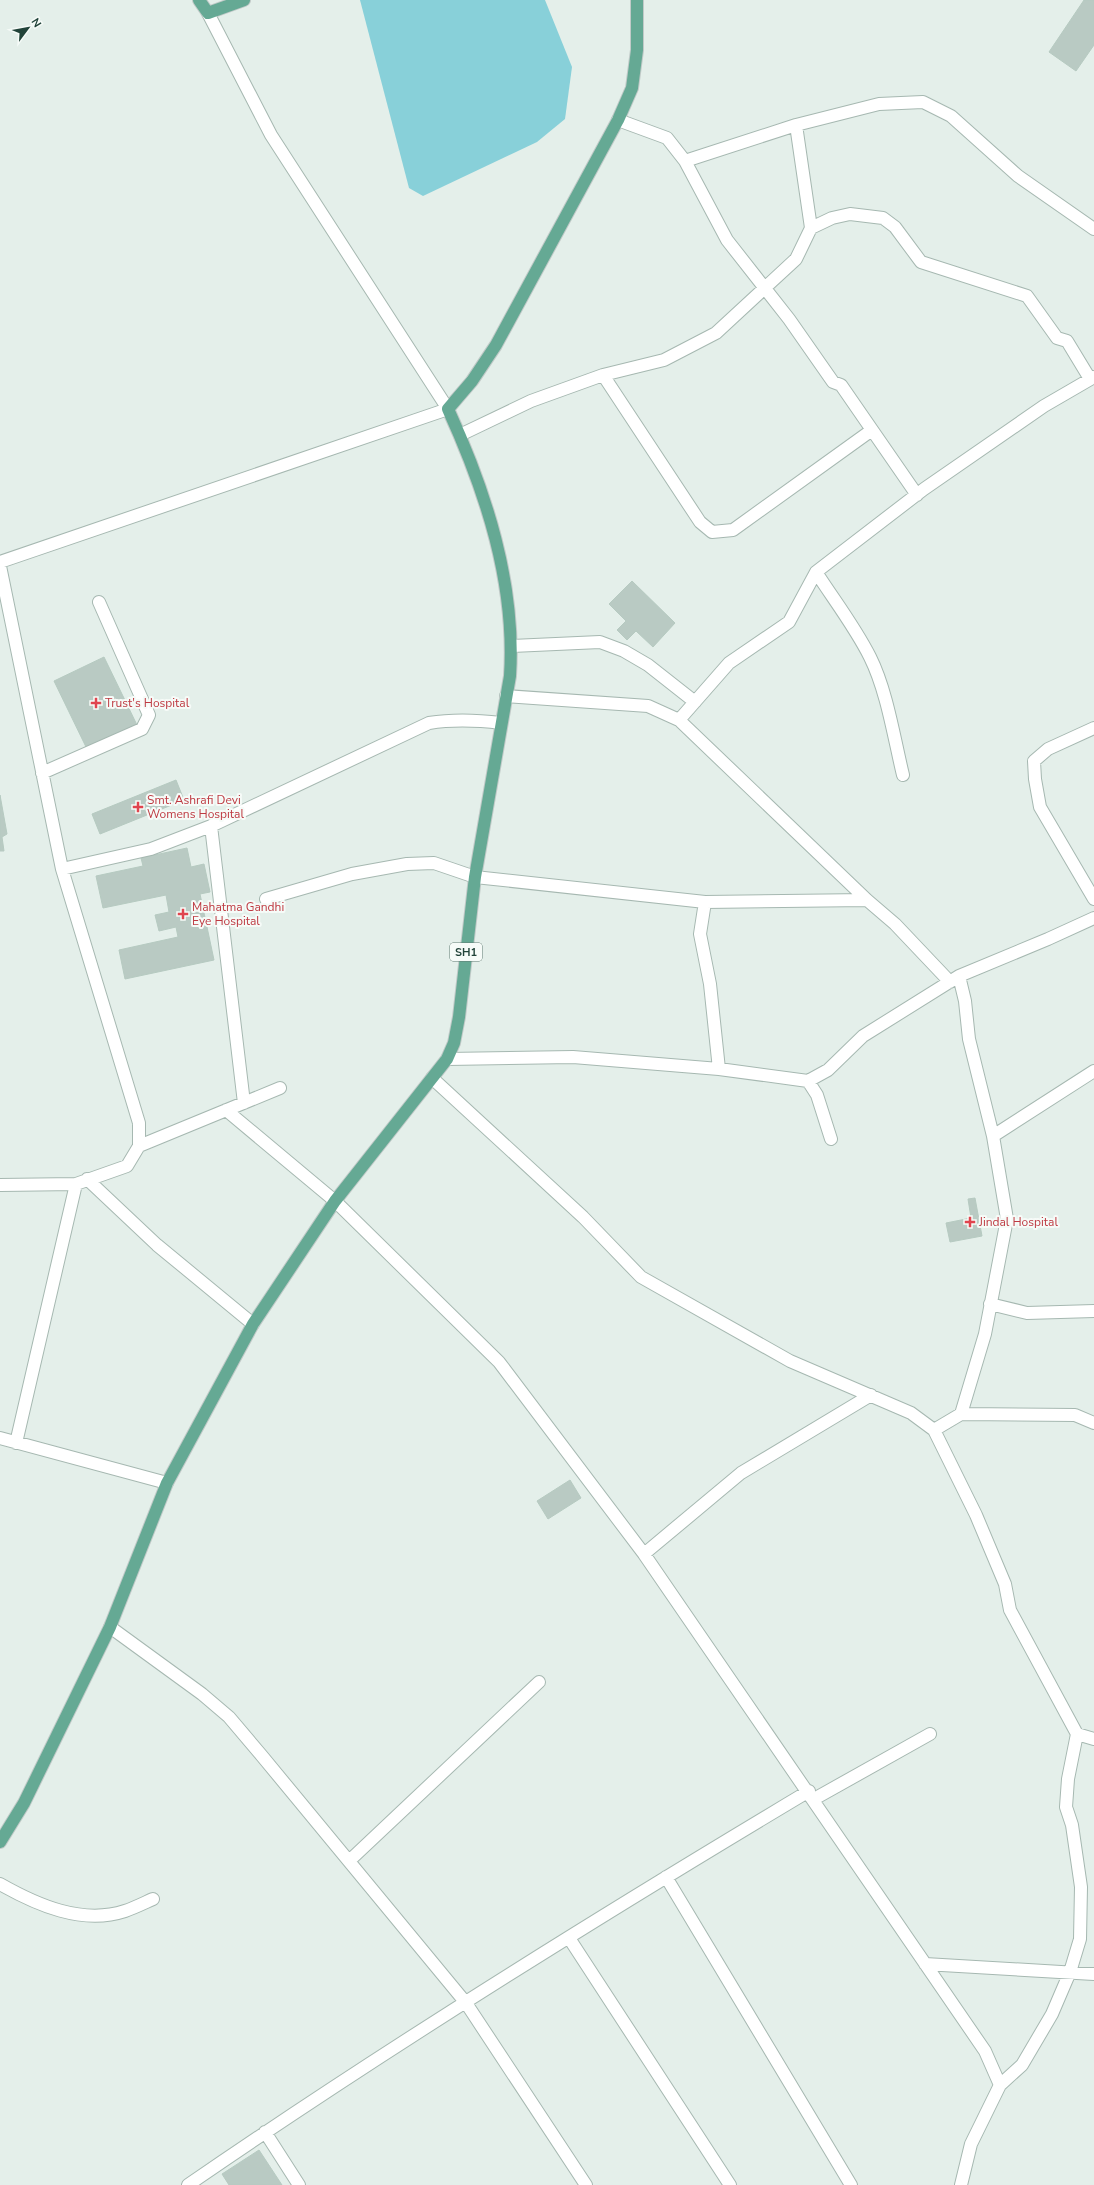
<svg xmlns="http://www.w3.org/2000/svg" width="1094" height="2185" viewBox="0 0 1094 2185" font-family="'Nunito Sans',sans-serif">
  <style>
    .water { fill: #88d0d9 }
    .building { fill: #b9cac3; stroke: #b6cac1 }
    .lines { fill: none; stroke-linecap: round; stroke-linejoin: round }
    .minor-casing { stroke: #a6b8b1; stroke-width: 14 }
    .major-casing { stroke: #c1cac8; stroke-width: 14 }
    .minor { stroke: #fff; stroke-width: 12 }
    .major { stroke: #65a994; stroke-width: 12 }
    .health-dot { fill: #e0444e; stroke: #f6fbf8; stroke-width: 1.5 }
    .labels { text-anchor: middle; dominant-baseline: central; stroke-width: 4; stroke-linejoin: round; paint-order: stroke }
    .shield { fill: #f6fbf8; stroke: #617a72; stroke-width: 1 }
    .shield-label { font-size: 11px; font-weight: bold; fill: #214339 }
    .health-label { font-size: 12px; fill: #be3a42; stroke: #f6fbf8; text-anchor: start }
  </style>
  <rect width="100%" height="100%" fill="#e4efea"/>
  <path class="water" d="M360 0H545L572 67 565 119 537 142 423 196 409 188Z"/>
  <path class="building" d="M1084 0H1094V45L1076 71 1049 52Z
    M632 581 675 623 653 647 636 631 627 640 617 630 626 621 609 604Z
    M104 657 137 725 87 749 54 681Z
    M176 780 184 800 100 834 92 814Z
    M0 795 7 834 2 837 4 851H0Z
    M187 848 191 867 204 864 210 892 200 894 214 960 125 979 119 950 178 937 176 927 159 931 155 915 169 912 166 895 103 908 96 876 143 866 141 858Z
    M975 1198 982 1236 950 1242 946 1223 971 1218 968 1199Z
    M570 1480 581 1498 548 1519 537 1501Z
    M259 2150 282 2185H229L222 2174Z"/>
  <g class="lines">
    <g class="minor-casing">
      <path id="minor" d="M618 120 667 138 685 161 727 240 789 319 833 382 841 385 917 495
        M685 161 796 125 879 104 923 102 951 116 1018 176 1094 229
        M811 228 832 218 850 214 883 218 895 227 921 262 1027 296 1057 338 1067 341 1090 379
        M603 375 700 522 712 532 733 530 872 430
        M460 435 531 401 603 375 664 360 716 333 796 259 811 228 796 125
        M0 562 448 409 271 135 208 13
        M0 566 62 869 139 1123V1146L127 1166 76 1184 0 1185
        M816 572C834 600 855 627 870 657 887 691 894 738 903 775
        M512 646 600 642 624 651 648 665 695 702
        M506 696 648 706 679 720
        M1094 728 1048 749 1034 761 1035 779 1040 807 1094 899
        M42 773 142 729 149 715 99 602
        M211 826 244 1103
        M62 869 151 849 211 826 429 723C454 719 476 720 501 723
        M266 899 352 874 407 864 434 863 475 877 705 902 867 900
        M705 902 700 934 710 984 719 1069
        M950 982 895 924 867 900 679 720 729 663 789 622 816 572 924 489 1044 406 1094 377
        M447 1059 573 1057 719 1069 808 1081
        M432 1078 583 1217 641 1277 790 1361 911 1413 934 1430 976 1515 1005 1584 1010 1610 1077 1734 1068 1779 1066 1807 1072 1825 1081 1887 1080 1939 1070 1972 1052 2014 1022 2065 1000 2085
        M226 1110 335 1201 499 1362 644 1554 985 2051 1000 2085 971 2144 961 2185
        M993 1136 1094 1071
        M831 1139 817 1095 808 1081 828 1070 863 1036 959 976 1048 939 1094 918
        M139 1146 280 1088
        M87 1179 157 1245 253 1324
        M990 1304 1027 1313 1094 1311
        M961 1414 1075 1415 1094 1423
        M934 1430 961 1414 985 1334 1007 1219 993 1136 969 1039 965 1001 959 976
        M0 1438 167 1483
        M16 1443 76 1184
        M644 1554 741 1473 871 1395
        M110 1627 202 1694 229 1717 262 1756 466 2003 586 2185
        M1077 1734 1094 1739
        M814 1799 930 1734
        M349 1861 539 1682
        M666 1877 851 2185
        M0 1884C37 1905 82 1925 125 1911 134 1908 144 1903 153 1899
        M569 1938 730 2185
        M925 1964 1094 1974
        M265 2132 299 2185
        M188 2185C390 2046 598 1917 809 1791"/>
    </g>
    <g class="major-casing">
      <path id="major" d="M199 0 208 13 244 0
        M0 1842 24 1803 110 1627 167 1483 253 1324 335 1201 447 1059 454 1043 459 1017 475 877 510 676C516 584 486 492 448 409L472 381 496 345 618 120 632 88 637 50V0"/>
    </g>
    <use href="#minor" class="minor"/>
    <use href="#major" class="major"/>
  </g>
  <g class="health-dot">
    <path d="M94 697h4v4h4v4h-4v4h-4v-4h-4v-4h4z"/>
    <path d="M136 801h4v4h4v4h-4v4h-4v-4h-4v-4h4z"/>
    <path d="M181 908h4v4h4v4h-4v4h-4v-4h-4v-4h4z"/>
    <path d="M968 1216h4v4h4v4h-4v4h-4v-4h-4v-4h4z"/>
  </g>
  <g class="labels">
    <rect class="shield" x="450" y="943" width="32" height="18" rx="3"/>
    <g class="shield-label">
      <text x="466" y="952">SH1</text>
    </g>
    <g class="health-label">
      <text x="105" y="703">Trust's Hospital</text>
      <text x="147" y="800">Smt. Ashrafi Devi<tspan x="147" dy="14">Womens Hospital</tspan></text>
      <text x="192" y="907">Mahatma Gandhi<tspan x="192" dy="14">Eye Hospital</tspan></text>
      <text x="979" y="1222">Jindal Hospital</text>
    </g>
  </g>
  <g transform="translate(28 28) rotate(58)" stroke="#f6fbf8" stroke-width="3" paint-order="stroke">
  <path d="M0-3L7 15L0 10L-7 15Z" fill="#214339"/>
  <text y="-6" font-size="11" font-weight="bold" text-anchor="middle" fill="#214339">N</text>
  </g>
</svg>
